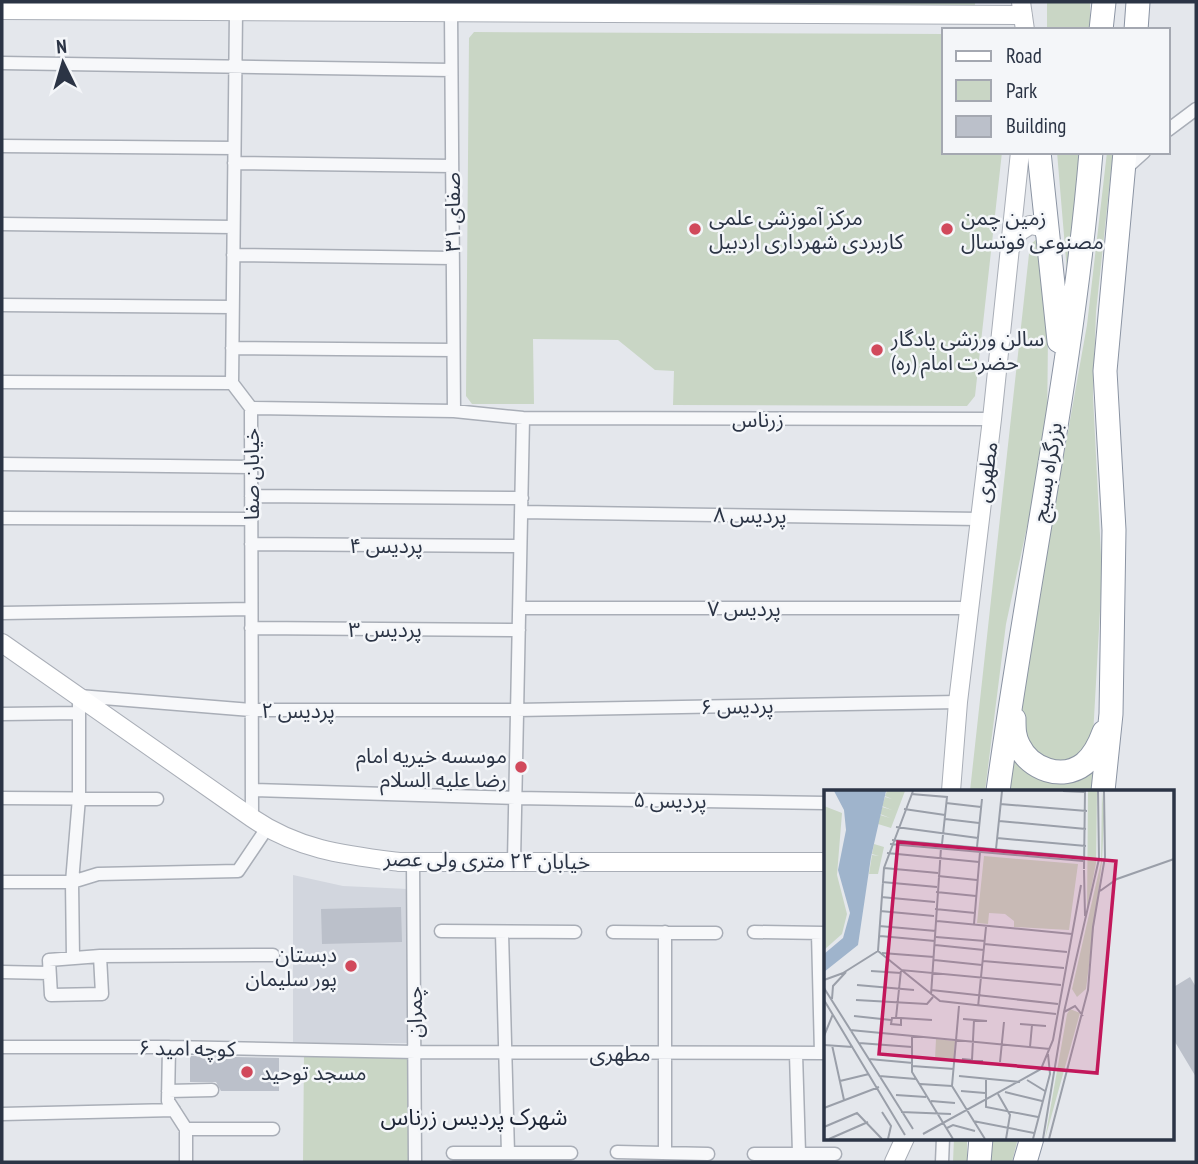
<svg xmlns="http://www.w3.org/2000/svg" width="1198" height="1164" viewBox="0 0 1198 1164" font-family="'PT Sans Narrow','Noto Sans Arabic',sans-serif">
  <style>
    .built { fill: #d2d6de }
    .green { fill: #c9d6c5 }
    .building { fill: #bbc0ca }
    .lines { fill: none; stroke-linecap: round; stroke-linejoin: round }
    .street-casing { stroke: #a9aeb7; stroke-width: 15 }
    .secondary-casing { stroke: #a9aeb7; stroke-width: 20 }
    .highway-casing { stroke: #8b94a3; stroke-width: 25 }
    .street { stroke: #f7f8fa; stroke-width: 12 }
    .secondary { stroke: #fff; stroke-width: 18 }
    .highway { stroke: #fff; stroke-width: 23 }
    .poi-dot { fill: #d1495b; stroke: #f4f6f9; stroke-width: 2.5 }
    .labels { text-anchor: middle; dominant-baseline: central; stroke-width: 5; stroke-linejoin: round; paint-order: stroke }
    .street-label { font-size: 21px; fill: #2b3445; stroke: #f4f6f9 }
    .poi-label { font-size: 21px; fill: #2b3445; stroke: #f4f6f9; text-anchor: start }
    .neighbourhood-label { font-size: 23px; fill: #1d2536; stroke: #f4f6f9 }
    .inset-road { fill: none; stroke: #9a9fa9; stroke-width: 2 }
    .view { fill: #c2185b; fill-opacity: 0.15; stroke: #c2185b; stroke-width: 3.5 }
    .inset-edge { fill: none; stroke: #2b3445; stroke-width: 3.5 }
  </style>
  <rect width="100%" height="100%" fill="#e4e7ec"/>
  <path class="built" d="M293 875 343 886 408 889V1043L293 1044Z"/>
  <path class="green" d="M464 2H975V6L464 4Z
    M1047 2H1090V30H1047Z
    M474 32 944 34V152H1002L975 396 967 406 673 405 674 371 655 370 618 340 533 339 534 404H472L466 396 469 38Z
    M1057 152H1079L1068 283Z
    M1107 152H1113L1096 312 1093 396 1102 575 1093 736 1085 750 1074 759 1063 762H1051L1027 748 1019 720 1025 672 1087 325Z
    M1040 236 1048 333 1047 434 1006 624 985 791H970L1028 263 1030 245Z
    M1010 752 1016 761H1096L1093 791H1006Z
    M304 1054 407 1056 409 1162H303Z
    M954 1138H967V1162H953Z
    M989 1138H1018L1012 1162H987Z"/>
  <path class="building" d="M401 907 402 942 322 944 321 909Z
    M1190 977 1196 987V1077L1172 1037V988Z
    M190 1056 279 1058V1091H221L216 1082H190Z"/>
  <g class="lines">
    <g class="street-casing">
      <path id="street" d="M236 11 232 383 251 408 252 818
        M451 12 454 411
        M2 63 451 70
        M1168 130 1196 109
        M2 146 234 148
        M234 163 452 166
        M1124 170 1144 152
        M2 224 233 227
        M233 255 452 258
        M2 305 232 307
        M232 348 453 350
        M2 382 232 383
        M251 408 454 411 523 418 992 419
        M2 464 251 467
        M251 496 522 498
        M521 512 979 519
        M2 518 251 519
        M251 544 520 546
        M519 608H968
        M2 613 251 609
        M251 628 519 630
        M2 714 79 713
        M252 790 515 798 825 803
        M2 798 157 799
        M514 861 523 418
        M413 862 415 1162
        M2 882H72L98 874 238 871 267 828
        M441 931 575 932
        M613 932 716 933
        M665 932V1153
        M754 932 823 933
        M502 933 508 1153
        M818 933 821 1053
        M100 956 102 994 51 995 49 960 100 956 273 955
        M73 958 72 882 79 798V696L251 710H517L958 702
        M2 972 49 973
        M2 1047H169L415 1052 825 1053
        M169 1047 168 1101 186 1129V1162
        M796 1054 799 1153
        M168 1091 212 1090
        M2 1114 174 1110
        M186 1129H273
        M617 1152 708 1154
        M453 1153H571
        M754 1154H835
        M942 1162 943 1138"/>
    </g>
    <g class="secondary-casing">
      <path id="secondary" d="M1021 2 1025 30
        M2 10 1023 15
        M1012 246 1019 232 1030 225 1041 227 1048 237
        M2 643 252 818C299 850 344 855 399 862H825
        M951 791 958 702 992 419 1020 152
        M894 1162 905 1138"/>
    </g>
    <g class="highway-casing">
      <path id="highway" d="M1101 30 1104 2
        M1136 30 1138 2
        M1039 152 1059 341
        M1014 719C1014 729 1014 737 1019 746 1030 769 1062 781 1084 764 1094 756 1100 743 1104 732
        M998 791C1027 578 1073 367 1091 152
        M1103 791 1111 714 1114 530 1105 371 1125 152
        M979 1162 981 1138
        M1025 1162 1032 1138"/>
    </g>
    <use href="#street" class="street"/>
    <use href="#secondary" class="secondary"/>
    <use href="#highway" class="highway"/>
  </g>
  <g class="poi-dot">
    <circle cx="695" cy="229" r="7"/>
    <circle cx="947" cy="229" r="7"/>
    <circle cx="877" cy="350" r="7"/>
    <circle cx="521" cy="767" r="7"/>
    <circle cx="351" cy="966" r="7"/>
    <circle cx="247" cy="1072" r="7"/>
  </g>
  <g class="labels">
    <g class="street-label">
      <text transform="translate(452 212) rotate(-90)">صفای ۳۱</text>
      <text x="758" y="419">زرناس</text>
      <text transform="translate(986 472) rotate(-82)">مطهری</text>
      <text transform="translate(1047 472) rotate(-81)">بزرگراه بسیج</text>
      <text transform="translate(251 474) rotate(-90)">خیابان صفا</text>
      <text transform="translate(750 515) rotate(1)">پردیس ۸</text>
      <text x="386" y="545">پردیس ۴</text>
      <text x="744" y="608">پردیس ۷</text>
      <text x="385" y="629">پردیس ۳</text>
      <text transform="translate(737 706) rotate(-1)">پردیس ۶</text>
      <text x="298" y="710">پردیس ۲</text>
      <text transform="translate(670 800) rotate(1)">پردیس ۵</text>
      <text transform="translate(487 860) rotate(1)">خیابان ۲۴ متری ولی عصر</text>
      <text transform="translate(414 1012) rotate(-90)">چمران</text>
      <text transform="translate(187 1048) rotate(1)">کوچه امید ۶</text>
      <text x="620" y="1053">مطهری</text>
    </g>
    <g class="poi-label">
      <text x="709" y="217">مرکز آموزشی علمی<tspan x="709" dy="24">کاربردی شهرداری اردبیل</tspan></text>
      <text x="961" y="217">زمین چمن<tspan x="961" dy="24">مصنوعی فوتسال</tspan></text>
      <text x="891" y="338">سالن ورزشی یادگار<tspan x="891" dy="24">حضرت امام (ره)</tspan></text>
      <text x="507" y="755" text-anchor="end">موسسه خیریه امام<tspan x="507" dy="24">رضا علیه السلام</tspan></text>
      <text x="337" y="954" text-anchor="end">دبستان<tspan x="337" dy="24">پور سلیمان</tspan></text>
      <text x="261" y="1072">مسجد توحید</text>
    </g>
    <g class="neighbourhood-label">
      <text x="474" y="1116">شهرک پردیس زرناس</text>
    </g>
  </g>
  <g transform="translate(824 790)">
    <rect width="350" height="350" fill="#e4e7ec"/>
    <path d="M63 1H81L67 38 54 34 56 25 66 28 56 24 58 17 68 20 58 16 61 7 68 9 61 6ZM264 1H273L272 73 263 121ZM278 1 280 27 278 72 262 199 253 207 248 199 277 72ZM0 16 18 23 13 85 23 124 18 144 0 160ZM50 54 60 57 54 84H45L48 65 55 66 48 64ZM160 66 254 74 245 140 190 137V131L181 124 165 123 164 134 153 133ZM246 219 256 223 221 349 243 224ZM112 249 131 251 130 270 111 269Z" fill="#c9d6c5"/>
    <path d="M10 1H62L47 67 34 155 0 182V164L19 148 26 123 14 80 22 40 20 20Z" fill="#9fb4cc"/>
    <path class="inset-road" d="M239 1 261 2M87 4 123 7 118 54M122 13 157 17M176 14 263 21M80 19 121 25M121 29 155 33M175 31 262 39M72 37 154 48M173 48 262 56M68 50 259 67M66 54 259 71M153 57 158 9M172 59 178 1M63 63 155 72M60 78 114 83M260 79 261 1M260 80 261 126M114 86 153 90M58 92 113 97M276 101 293 89 350 69M112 102 152 106M57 107 111 112M111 119 151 123M56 121 110 126M113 131 248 144M150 134 156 62M55 136 112 141M56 146 111 151M112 147 161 151M160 154 243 162M111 155 160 160M54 161 116 211 232 224M54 161 60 78 89 1M58 163 110 167M110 170 158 175M159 171 240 178M47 181 77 183M19 183 54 161M0 190 22 182M33 195 90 200M0 198 89 339M107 200 234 214M107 205 117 58M8 209 9 196 22 182M0 210 81 345M32 210 103 214 109 207M135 216 128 296 161 349M154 217 162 137M240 222 251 216 259 226M30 226 67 230M72 228 77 180 237 195M77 228V235L67 234 68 228H77L108 230M139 229 163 231M196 234 222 236M26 240 226 259M88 245V282L129 349M0 246 9 224M35 253 88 257M0 255 29 257M8 255 20 310M206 257 208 235M45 269 89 273M138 269 159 271M148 270 150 230M176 272 180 232M88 276 130 279M55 286 92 289M135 286 196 292M162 288V317L214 327M203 290 221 301M16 291 45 284M96 294 128 296M137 301 161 303M181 302 218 311M174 304 186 325 182 349M72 305 102 307M107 311 131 313M0 318 55 297M58 322 67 336 64 349M77 322 127 324M149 331 210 343M0 337 33 323 58 349M123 338 129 335 151 341M99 344 217 279 229 250 257 95M5 349 44 332M209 349 226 284 224 264M219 349 240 222 275 69 274 1M225 349 264 200 269 137 281 67 280 1"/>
    <path class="view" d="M74 52 292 71 273 283 55 264Z"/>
    <rect width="350" height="350" class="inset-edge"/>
  </g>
  <rect width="1198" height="1164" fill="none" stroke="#2b3445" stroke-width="7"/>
  <rect x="942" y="28" width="228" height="126" fill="#f4f6f9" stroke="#a4a8b1" stroke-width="2"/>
  <rect x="956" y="51" width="35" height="10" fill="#ffffff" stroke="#a4a8b1" stroke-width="2"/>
  <text x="1006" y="63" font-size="21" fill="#2b3445">Road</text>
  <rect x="956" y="80" width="35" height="21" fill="#c9d6c5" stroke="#a4a8b1" stroke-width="2"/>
  <text x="1006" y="98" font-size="21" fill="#2b3445">Park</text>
  <rect x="956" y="116" width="35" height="21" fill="#bbc0ca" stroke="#a4a8b1" stroke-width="2"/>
  <text x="1006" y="133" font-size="21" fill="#2b3445">Building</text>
  <g transform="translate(63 63) rotate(355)" stroke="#f4f6f9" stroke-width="5" paint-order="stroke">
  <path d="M0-5L12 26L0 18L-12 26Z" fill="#2b3445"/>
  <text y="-10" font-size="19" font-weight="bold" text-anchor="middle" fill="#2b3445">N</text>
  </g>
</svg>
